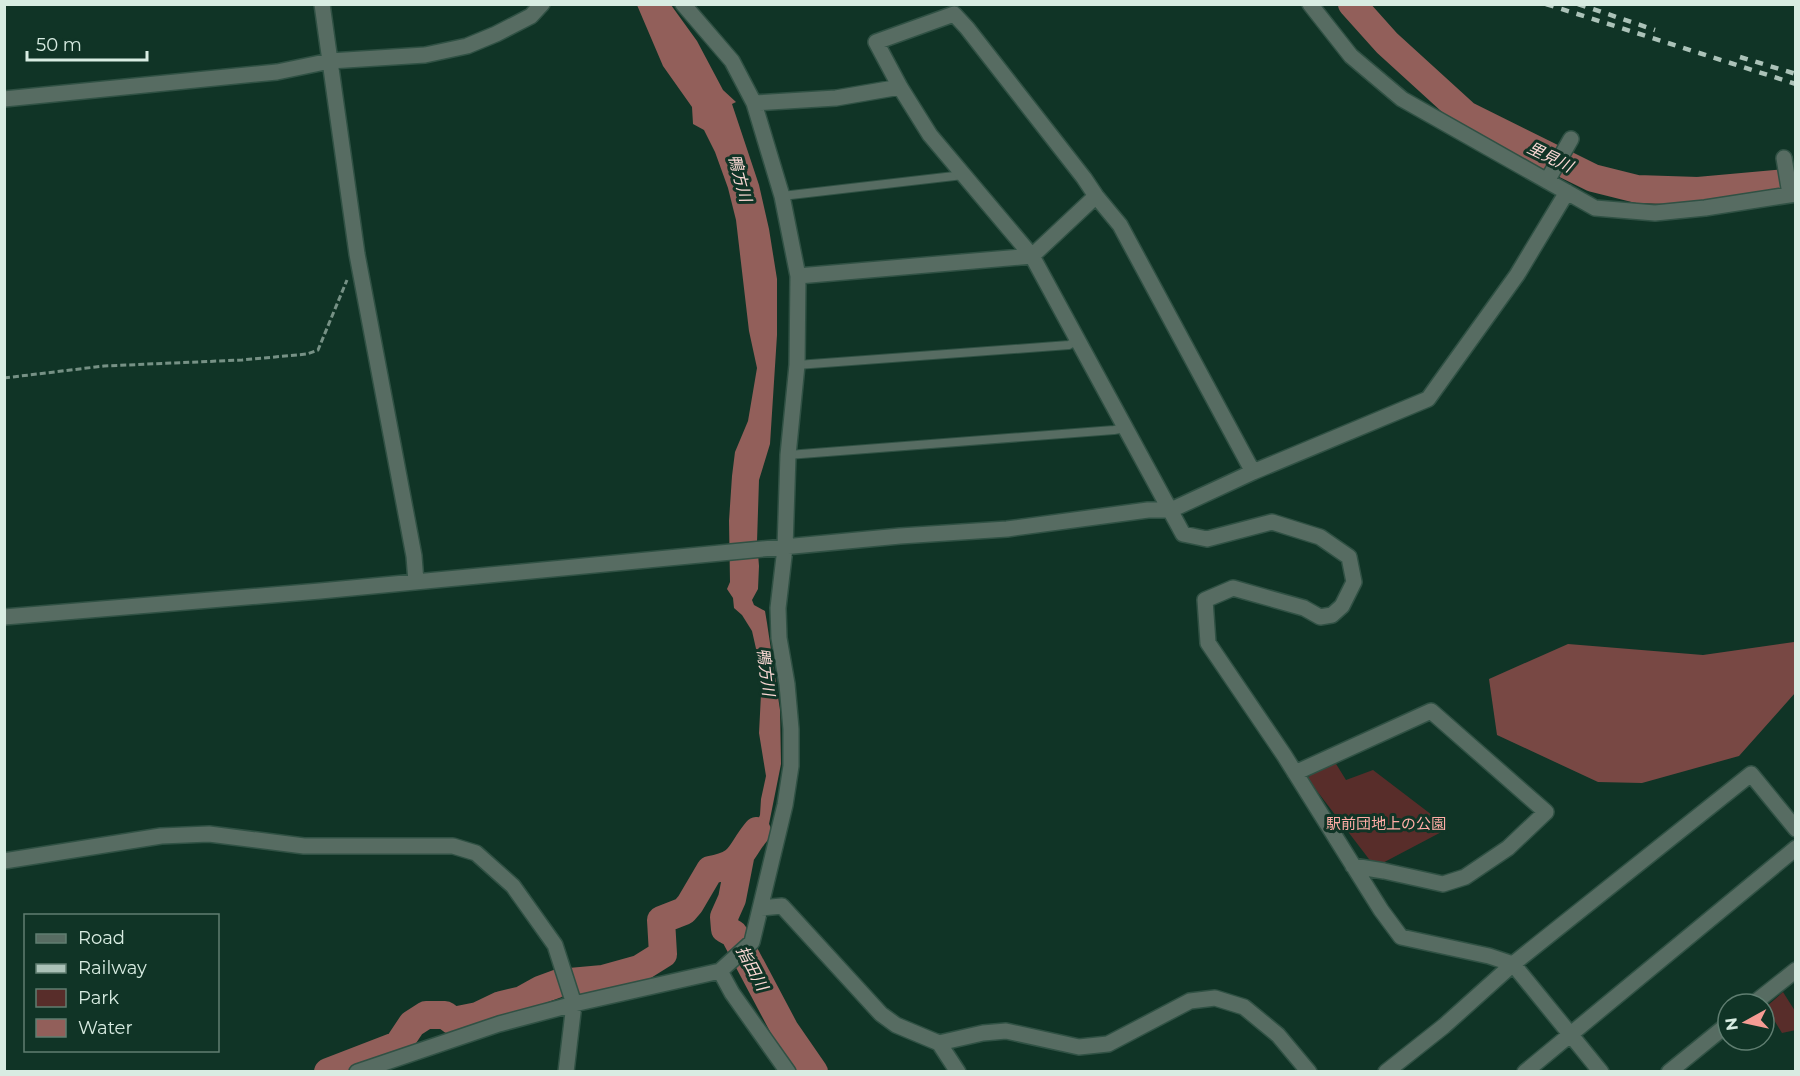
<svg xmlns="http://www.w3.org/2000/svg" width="1800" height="1076" viewBox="0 0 1800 1076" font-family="Montserrat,'Noto Sans JP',sans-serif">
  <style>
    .green { fill: #582d2a }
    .forest { fill: #784844 }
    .water { fill: #925f5a }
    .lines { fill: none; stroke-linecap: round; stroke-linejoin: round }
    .river { stroke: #925f5a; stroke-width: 28 }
    .service-casing { stroke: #305144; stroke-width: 10 }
    .minor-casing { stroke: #305144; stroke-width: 18 }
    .path { stroke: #769185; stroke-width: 3; stroke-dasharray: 6 3; stroke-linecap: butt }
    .service { stroke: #576c62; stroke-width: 8 }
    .minor { stroke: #576c62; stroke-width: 15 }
    .rail { stroke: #abc2b8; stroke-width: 4.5; stroke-dasharray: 8 8; stroke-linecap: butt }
    .labels { text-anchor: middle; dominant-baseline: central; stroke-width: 6; stroke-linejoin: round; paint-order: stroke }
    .park-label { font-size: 15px; fill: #ffada6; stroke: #103426 }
    .water-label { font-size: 16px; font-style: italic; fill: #fcd9d5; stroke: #103426 }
  </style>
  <rect width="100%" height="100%" fill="#103426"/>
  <path class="green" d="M1333 759 1346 780 1373 770 1449 828 1375 867 1307 778Z
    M1783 992 1795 1011 1796 1030 1782 1033 1766 1007Z"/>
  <path class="forest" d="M1794 642 1795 693 1739 756 1642 783 1598 782 1497 735 1489 679 1568 644 1703 655Z"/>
  <path class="water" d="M637 5H671L697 41 723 90 736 102 732 104 759 185 769 229 777 279V335L770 444 759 480 757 542 759 566 758 589 752 600 754 605 765 611 767 623 780 710 781 764 769 824 760 835 742 866 730 859 741 848 747 832 757 822 760 815 761 799 766 776 759 733 762 675 752 631 742 615 734 608 733 598 727 589 730 582 729 521 732 476 735 452 748 421 757 368 749 331 736 220 728 188 715 152 704 130 693 124 692 107 663 66Z"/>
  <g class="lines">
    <path class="river" d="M1352 4 1387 43 1466 115 1593 178 1637 189 1698 191 1796 182
      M740 858 732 899 724 917 725 929 734 934 785 1030 814 1072
      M328 1072 398 1045 412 1024 426 1015H445L453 1021 478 1016 501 1005 522 1000 540 990 559 983 603 979 639 969 663 954 661 920 684 911 690 904 710 870C743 864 738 854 757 831"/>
    <g class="service-casing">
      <path id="service" d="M782 196 963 175
        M797 365 1069 345 1078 339
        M788 455 1114 430 1126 428"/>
    </g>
    <g class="minor-casing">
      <path id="minor" d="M322 4 357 254 414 556 416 582
        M683 4 732 61 754 103
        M1310 4 1351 56 1402 99 1595 208 1655 213 1705 208 1796 194
        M4 99 277 72 330 61 425 55 467 46 496 34 531 16 542 4
        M1784 158 1790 194
        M1547 181 1571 139
        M798 276 1032 256 1096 196
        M1253 472 1120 225 1096 196 1084 178 967 28 954 14 876 42 900 87 930 135 1032 256 1183 534 1207 539 1272 522 1320 537 1349 557 1354 582 1342 606 1332 615 1320 617 1304 608 1233 588 1205 600 1208 643 1284 755 1381 910 1401 937 1489 956 1513 964 1601 1072
        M4 617 320 591 900 536 1007 529 1148 510H1171L1253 472 1428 399 1517 275 1567 192
        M1295 773 1431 711 1546 812 1508 848 1465 877 1443 884 1384 871 1353 866
        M4 861 161 836 209 834 304 846H453L476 853 513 886 555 945 574 1004 566 1072
        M761 908 782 906 881 1014 896 1025 939 1043 958 1072
        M720 971 732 993 788 1072
        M1753 1004 1796 970
        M939 1043 983 1033 1006 1031 1079 1047 1108 1044 1190 1001 1215 998 1244 1007 1278 1035 1309 1072
        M357 1072 499 1024 574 1004 720 971 752 942 785 805 791 766V729L787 684 779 638 778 608 785 548 788 455 797 365 798 276 782 196 754 103 836 98 900 87
        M1386 1072 1444 1026 1513 964 1751 774 1796 829
        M1525 1072 1796 848
        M1669 1072 1728 1024"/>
    </g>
    <path class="path" d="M4 378 104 366 242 360 307 354 318 350 347 280"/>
    <use href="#service" class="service"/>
    <use href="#minor" class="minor"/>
    <path class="rail" d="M1546 4 1796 84
      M1578 4 1655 30
      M1740 57 1796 74"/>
  </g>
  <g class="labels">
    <g class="park-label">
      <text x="1386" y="823">駅前団地上の公園</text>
    </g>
    <g class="water-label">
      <text transform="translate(1550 157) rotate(26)">里見川</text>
      <text transform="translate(740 178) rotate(75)">鴨方川</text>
      <text transform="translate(766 672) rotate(83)">鴨方川</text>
      <text transform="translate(752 968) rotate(62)">指田川</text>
    </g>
  </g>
  <rect width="1800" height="1076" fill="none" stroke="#d8ece2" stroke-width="12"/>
  <rect x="24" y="914" width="195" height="138" fill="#103426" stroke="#607e71" stroke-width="1.5"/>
  <rect x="36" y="934" width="30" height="9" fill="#576c62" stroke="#607e71" stroke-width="1.5"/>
  <text x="78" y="944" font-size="18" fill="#d8ece2">Road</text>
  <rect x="36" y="964" width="30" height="9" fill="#abc2b8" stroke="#607e71" stroke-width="1.5"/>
  <text x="78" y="974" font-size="18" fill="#d8ece2">Railway</text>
  <rect x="36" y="989" width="30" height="18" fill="#582d2a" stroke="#607e71" stroke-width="1.5"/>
  <text x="78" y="1004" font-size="18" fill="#d8ece2">Park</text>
  <rect x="36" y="1019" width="30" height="18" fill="#925f5a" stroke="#607e71" stroke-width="1.5"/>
  <text x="78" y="1034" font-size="18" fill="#d8ece2">Water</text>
  <g transform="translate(1746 1022) rotate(262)"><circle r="28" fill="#103426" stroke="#607e71" stroke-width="1.5"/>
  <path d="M0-4.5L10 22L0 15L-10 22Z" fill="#f59c94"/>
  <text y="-9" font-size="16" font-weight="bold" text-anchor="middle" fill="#d8ece2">N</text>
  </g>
  <path d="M27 51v9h120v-9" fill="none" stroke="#d8ece2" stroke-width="3"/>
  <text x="36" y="51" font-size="18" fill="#d8ece2" stroke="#103426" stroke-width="4.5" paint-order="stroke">50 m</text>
</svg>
